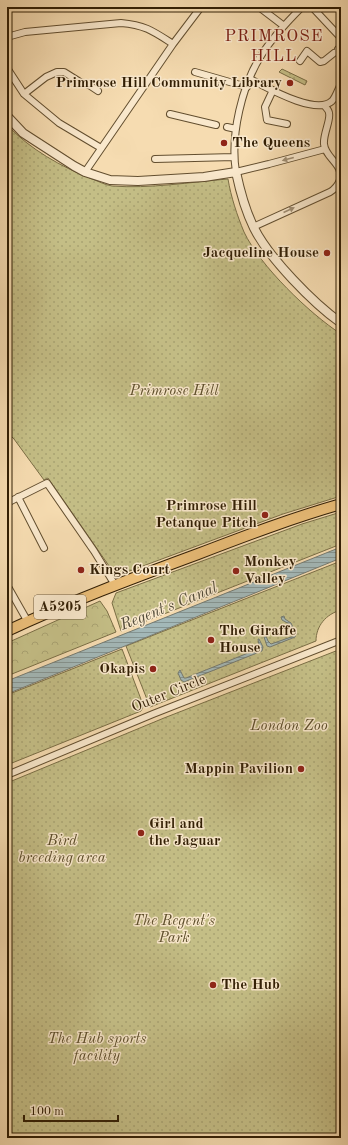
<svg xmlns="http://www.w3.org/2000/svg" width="348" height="1145" viewBox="0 0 348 1145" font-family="'Old Standard TT',serif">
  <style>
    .forest { fill: url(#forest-crowns); stroke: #7a6e45 }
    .park { fill: url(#park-dots); stroke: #7a6e45 }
    .water { fill: url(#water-rules); stroke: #757a70 }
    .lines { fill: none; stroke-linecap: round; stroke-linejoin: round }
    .minor-casing { stroke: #624e2f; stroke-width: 8 }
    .tertiary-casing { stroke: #624e2f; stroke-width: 10 }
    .primary-casing { stroke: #311e04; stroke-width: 12 }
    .minor { stroke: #f9e8cc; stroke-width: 6 }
    .tertiary { stroke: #f9e8cc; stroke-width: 8 }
    .primary { stroke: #ebbe78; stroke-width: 10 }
    .oneway { fill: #9f8d72 }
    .poi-dot { fill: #8f2418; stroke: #f9e8cc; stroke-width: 1.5 }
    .labels { text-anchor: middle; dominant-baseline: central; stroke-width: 3; stroke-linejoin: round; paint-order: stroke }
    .shield { fill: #f9e8cc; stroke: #6d5b40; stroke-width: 1 }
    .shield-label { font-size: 14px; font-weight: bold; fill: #311e04 }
    .poi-label { font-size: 15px; font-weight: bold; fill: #311e04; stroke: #f9e8cc; text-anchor: start }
    .park-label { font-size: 15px; font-style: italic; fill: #5d4e2b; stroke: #f9e8cc }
    .street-label { font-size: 15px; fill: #311e04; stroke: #f9e8cc }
    .water-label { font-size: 16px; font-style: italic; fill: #534c3a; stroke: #f9e8cc }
    .quarter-label { font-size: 17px; letter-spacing: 1px; fill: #7a1f14; stroke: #f9e8cc }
  </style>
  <defs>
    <pattern id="forest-crowns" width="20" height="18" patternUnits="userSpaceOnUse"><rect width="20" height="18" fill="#c4be86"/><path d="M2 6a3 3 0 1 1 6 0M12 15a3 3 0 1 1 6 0" fill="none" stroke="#a9a372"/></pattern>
    <pattern id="park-dots" width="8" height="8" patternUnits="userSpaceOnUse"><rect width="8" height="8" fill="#c4be86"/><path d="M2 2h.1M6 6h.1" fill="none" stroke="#a9a372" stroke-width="1.8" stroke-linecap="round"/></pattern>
    <pattern id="water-rules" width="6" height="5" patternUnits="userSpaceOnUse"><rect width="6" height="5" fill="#a3b8b8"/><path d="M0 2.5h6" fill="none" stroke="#859593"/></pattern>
  </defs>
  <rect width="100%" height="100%" fill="#f6dcb1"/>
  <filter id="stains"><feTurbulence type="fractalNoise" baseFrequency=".005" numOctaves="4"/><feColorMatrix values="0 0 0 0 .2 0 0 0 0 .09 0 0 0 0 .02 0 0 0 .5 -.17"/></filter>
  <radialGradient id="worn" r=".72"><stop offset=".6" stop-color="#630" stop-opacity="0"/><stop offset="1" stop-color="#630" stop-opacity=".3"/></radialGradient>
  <path class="forest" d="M100 601 107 611 116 632 7 676V643Z"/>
  <path class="park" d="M282 69 307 81 305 85 279 72Z
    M7 125C31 150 60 166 92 179 98 181 105 185 112 186 149 189 191 182 228 179 231 197 237 215 244 232 260 266 310 314 341 334V496L283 514 116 576 48 478 44 480 14 439 7 432Z
    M341 512V544L121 631 112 603 116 593 302 524Z
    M341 561V610C326 614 316 626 316 641L150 707 126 646Z
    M122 649 142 702 143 707 141 711 7 765V695Z
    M341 649V1138H7V783L164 718Z"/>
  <path class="water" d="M341 547V558L7 694V681Z
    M284 616 285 619 291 623 296 634 295 637 270 647 267 646 264 637 266 636 268 641 271 644 294 636 291 625 282 620 281 617Z
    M258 639H259L263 647 262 651 184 682 181 680 178 673 180 670 184 678H186L253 651 259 646Z"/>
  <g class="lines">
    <g class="minor-casing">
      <path id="minor" d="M259 7 284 26
        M302 7C288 21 273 37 262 54 242 85 230 135 236 172L269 164 325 149
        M312 7 341 38
        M7 37 25 32 121 23C145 25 153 31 173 44
        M338 49 341 46
        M300 61 307 51 320 62 324 61 334 53
        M7 68 24 94 59 123 101 148
        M195 72 247 87
        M250 79C266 87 316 116 332 101 336 97 338 89 341 84
        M273 90 265 107 267 120 287 124
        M24 94 46 77 57 72H64L80 82 89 85 98 91
        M170 114 216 125
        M227 127 236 129
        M155 159 234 157
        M85 172 173 44 201 7
        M253 227 330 192C335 189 338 185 340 180 344 164 325 158 324 144 323 134 331 120 329 113 329 110 326 108 324 105
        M18 497 44 548
        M7 503 47 483 94 551 115 585
        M7 585 28 622
        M7 775 153 714 341 640"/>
    </g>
    <g class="tertiary-casing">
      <path id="tertiary" d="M7 116 23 133 74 166 85 172 110 180 138 181 204 177 236 172C240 191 245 210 254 228 269 258 313 303 341 323"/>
    </g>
    <g class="primary-casing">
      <path id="primary" d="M7 631C69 602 133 578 198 554 245 536 292 518 341 504"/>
    </g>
    <use href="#minor" class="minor"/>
    <use href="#tertiary" class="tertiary"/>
    <use href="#primary" class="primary"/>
  </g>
  <defs><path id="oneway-solid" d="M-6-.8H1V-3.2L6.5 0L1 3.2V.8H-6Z"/></defs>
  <g class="oneway">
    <use href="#oneway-solid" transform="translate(288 159) rotate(165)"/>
    <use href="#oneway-solid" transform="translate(289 210) rotate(-24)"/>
  </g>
  <g class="poi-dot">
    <circle cx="290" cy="83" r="4"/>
    <circle cx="224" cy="143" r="4"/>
    <circle cx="327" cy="253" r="4"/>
    <circle cx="265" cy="515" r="4"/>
    <circle cx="81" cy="570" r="4"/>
    <circle cx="236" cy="571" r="4"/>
    <circle cx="211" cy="640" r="4"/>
    <circle cx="153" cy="669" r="4"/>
    <circle cx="301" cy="769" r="4"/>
    <circle cx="141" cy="833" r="4"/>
    <circle cx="213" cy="985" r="4"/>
  </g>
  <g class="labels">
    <rect class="shield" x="34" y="595" width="52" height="24" rx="3"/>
    <g class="shield-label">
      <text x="60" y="607">A5205</text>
    </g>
    <g class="poi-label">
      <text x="282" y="83" text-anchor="end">Primrose Hill Community Library</text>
      <text x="232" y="143">The Queens</text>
      <text x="319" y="253" text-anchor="end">Jacqueline House</text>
      <text x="257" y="506" text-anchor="end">Primrose Hill<tspan x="257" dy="17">Petanque Pitch</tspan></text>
      <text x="244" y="562">Monkey<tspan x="244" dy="17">Valley</tspan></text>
      <text x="89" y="570">Kings Court</text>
      <text x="219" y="631">The Giraffe<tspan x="219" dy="17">House</tspan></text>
      <text x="145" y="669" text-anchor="end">Okapis</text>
      <text x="293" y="769" text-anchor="end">Mappin Pavilion</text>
      <text x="149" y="824">Girl and<tspan x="149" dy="17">the Jaguar</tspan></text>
      <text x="221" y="985">The Hub</text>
    </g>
    <g class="park-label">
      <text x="174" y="391">Primrose Hill</text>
      <text x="289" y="726">London Zoo</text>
      <text x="62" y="841">Bird<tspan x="62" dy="17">breeding area</tspan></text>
      <text x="174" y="921">The Regent's<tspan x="174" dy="17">Park</tspan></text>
      <text x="97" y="1039">The Hub sports<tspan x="97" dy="17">facility</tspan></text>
    </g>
    <g class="street-label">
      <text transform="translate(169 694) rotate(-22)">Outer Circle</text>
    </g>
    <g class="water-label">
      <text transform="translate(169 607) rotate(-22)">Regent's Canal</text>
    </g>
    <g class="quarter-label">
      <text x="274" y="36">PRIMROSE<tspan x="274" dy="20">HILL</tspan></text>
    </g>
  </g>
  <rect width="348" height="1145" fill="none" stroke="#f6dcb1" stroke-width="24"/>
  <rect x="8" y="8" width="332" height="1129" fill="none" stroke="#311e04" stroke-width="2"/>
  <rect x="12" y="12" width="324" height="1121" fill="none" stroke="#311e04"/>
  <path d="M24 1115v6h94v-6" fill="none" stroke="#311e04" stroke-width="2"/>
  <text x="30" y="1115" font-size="12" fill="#311e04" stroke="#f9e8cc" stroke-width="3" paint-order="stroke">100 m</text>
  <rect width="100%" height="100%" filter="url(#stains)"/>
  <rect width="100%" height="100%" fill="url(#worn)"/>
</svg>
